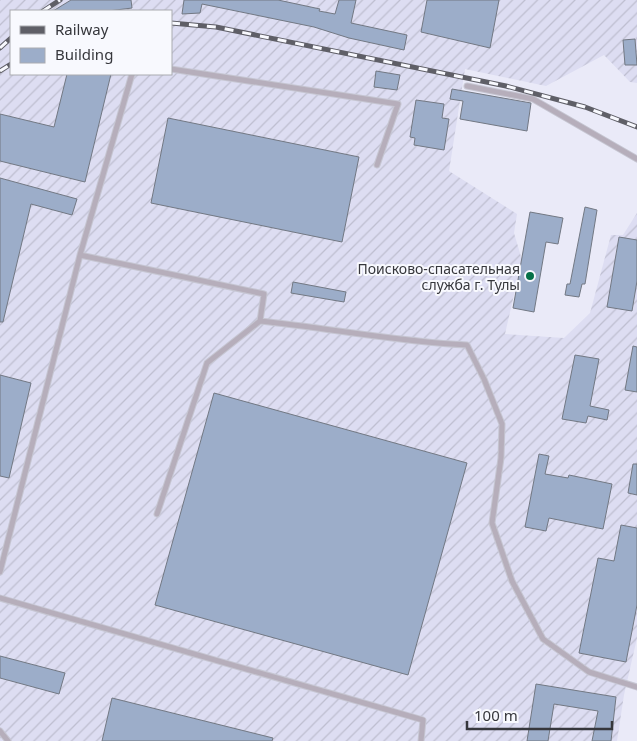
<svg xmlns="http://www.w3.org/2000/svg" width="637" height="741" viewBox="0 0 637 741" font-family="'Noto Sans',sans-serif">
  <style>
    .industrial { fill: url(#industrial-furrows); fill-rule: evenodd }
    .building { fill: #9cadc9; stroke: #727883 }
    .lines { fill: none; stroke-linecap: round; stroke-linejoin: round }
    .lane-casing { stroke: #c6c6d2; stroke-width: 7 }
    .lane { stroke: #b6aebb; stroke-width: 5 }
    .rail-casing { stroke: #5f5f67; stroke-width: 5 }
    .rail { stroke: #f8f9fe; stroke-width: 3; stroke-dasharray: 9; stroke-linecap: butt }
    .poi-dot { fill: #067047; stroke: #f8f9fe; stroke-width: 2 }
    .labels { text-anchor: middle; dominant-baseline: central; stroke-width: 4; stroke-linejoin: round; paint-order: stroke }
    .poi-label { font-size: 14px; fill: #36373c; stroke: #f8f9fe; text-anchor: end }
  </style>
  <defs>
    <pattern id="industrial-furrows" width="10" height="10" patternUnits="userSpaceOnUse" patternTransform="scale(1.25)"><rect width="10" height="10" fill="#ddddf2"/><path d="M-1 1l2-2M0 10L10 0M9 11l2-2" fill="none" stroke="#bebed0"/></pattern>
  </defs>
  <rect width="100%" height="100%" fill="#eaeaf8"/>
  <path class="industrial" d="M0 0H637V83L630 82 604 55 546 86 465 69 449 171 517 214 514 233 522 260 505 334 564 338 590 313 611 235H623L637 213V638L624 695 617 741H0ZM11 11H171V74H11Z"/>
  <path class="building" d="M71 0H131L132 8 108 11H53Z
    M184 0H278L320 9 319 11 335 14 339 0H356L351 23 407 35 404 50 349 38 314 27 202 4 200 13 182 14Z
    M427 0H499L490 48 421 32Z
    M635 39 637 65H625L623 40Z
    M376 71 400 75 397 90 374 87Z
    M67 74H111L85 182 0 161V114L54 127Z
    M452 89 531 103 527 131 460 119 463 101 450 99Z
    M416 100 444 104 442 118 449 119 444 150 414 145 415 138 410 137Z
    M168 118 359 157 342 242 151 203Z
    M0 178 77 199 72 215 31 204 3 322H0Z
    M585 207 597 210 585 284H582L579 297 565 295 567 284H570Z
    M530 212 563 218 558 244 546 242 534 312 513 308Z
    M619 237 637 240V281L632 311 607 307Z
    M293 282 346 292 344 302 291 293Z
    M633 346 637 347V392L625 390Z
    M575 355 599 359 590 406 609 410 607 420 588 416 586 423 562 419Z
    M0 375 31 383 9 478 0 476Z
    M214 393 467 463 408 675 155 605Z
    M539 454 549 456 545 474 568 478 569 475 612 484 603 529 549 518 546 531 525 527Z
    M633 464H637V495L628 493Z
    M621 525 637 528V605L626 662 579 653 598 558 614 561Z
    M0 656 65 673 59 694 0 678Z
    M536 684 616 697 611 741H592L598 711 554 704 548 741H527Z
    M112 698 273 738 272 741H102Z"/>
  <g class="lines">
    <g class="lane-casing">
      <path id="lane" d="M171 69 398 104 377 165
        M467 86 533 99 637 159
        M80 255 132 74
        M157 514 207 363 260 321
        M0 572 80 255 264 294 260 321C329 328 398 342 467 345L484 379 502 424 501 458 492 523 512 581 543 639 589 672 637 687
        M0 598 423 720 421 741
        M0 731 8 741"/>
    </g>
    <use href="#lane" class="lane"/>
    <g class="rail-casing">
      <path id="rail" d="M43 11 60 0
        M171 23 216 27 506 86 585 107 637 127
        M0 48 11 38
        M0 71 11 64"/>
    </g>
    <use href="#rail" class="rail"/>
  </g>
  <circle class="poi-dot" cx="530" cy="276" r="5"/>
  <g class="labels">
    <g class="poi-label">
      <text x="520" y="268">Поисково-спасательная<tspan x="520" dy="16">служба г. Тулы</tspan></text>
    </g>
  </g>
  <rect x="10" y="10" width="162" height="65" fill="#f8f9fe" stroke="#aaabb0"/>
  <rect x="20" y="26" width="25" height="8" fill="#5f5f67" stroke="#aaabb0"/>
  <text x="55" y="35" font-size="15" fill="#36373c">Railway</text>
  <rect x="20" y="48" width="25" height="15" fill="#9cadc9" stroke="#aaabb0"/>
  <text x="55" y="60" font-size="15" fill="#36373c">Building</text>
  <path d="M467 721v8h145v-8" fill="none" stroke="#36373c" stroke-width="2.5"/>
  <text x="474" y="721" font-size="15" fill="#36373c" stroke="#f8f9fe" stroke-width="4" paint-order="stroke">100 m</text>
</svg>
